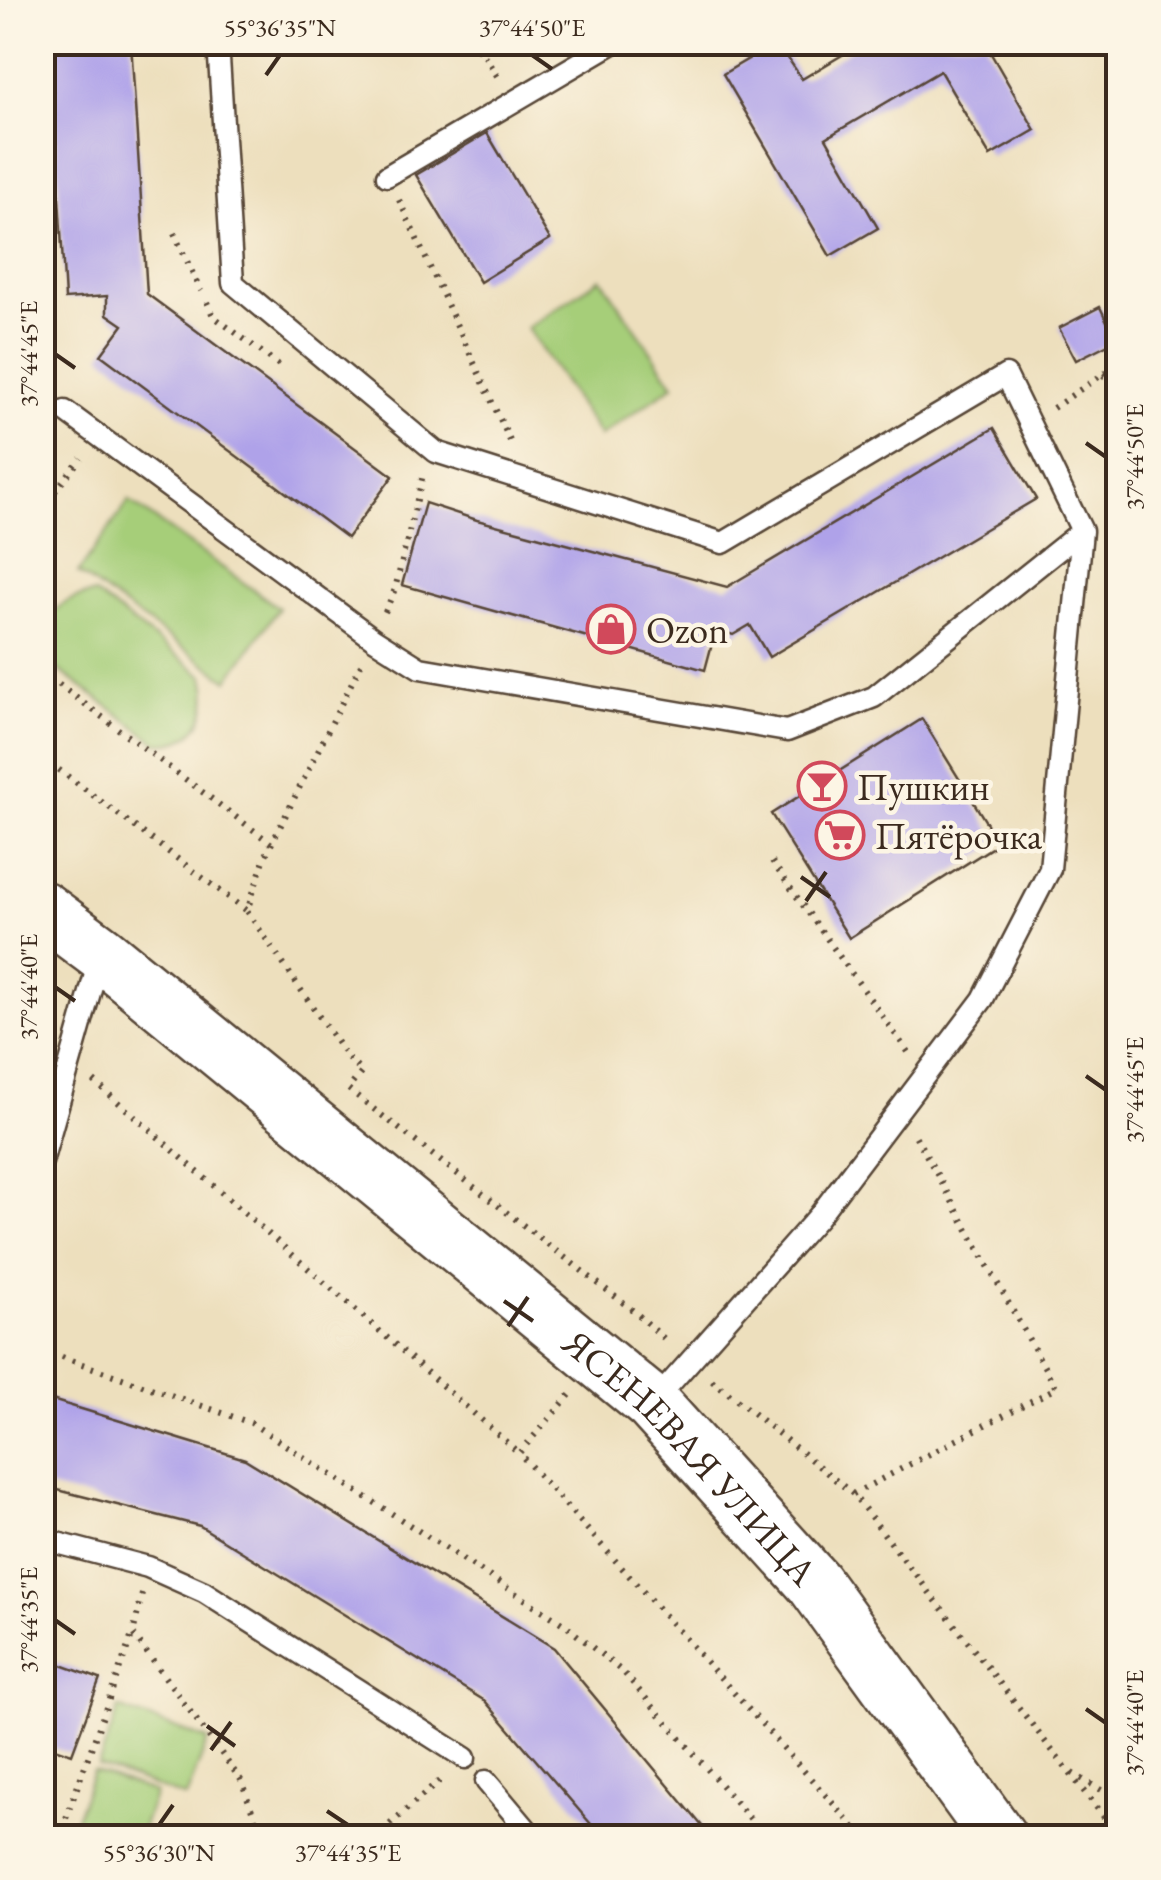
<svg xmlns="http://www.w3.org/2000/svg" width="1161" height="1880" viewBox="0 0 1161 1880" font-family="'EB Garamond',serif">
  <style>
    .green { fill: #a6ce79; stroke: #707c4c; stroke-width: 2.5 }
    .building { fill: #afa2e9 }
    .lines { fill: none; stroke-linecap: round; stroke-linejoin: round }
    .service-casing { stroke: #564536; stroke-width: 25 }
    .secondary-casing { stroke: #564536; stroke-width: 60 }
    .path { stroke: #564536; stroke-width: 6; stroke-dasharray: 2.5 8; stroke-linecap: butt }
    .service { stroke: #fff; stroke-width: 20 }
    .secondary { stroke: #fff; stroke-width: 55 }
    .ticks { fill: none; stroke: #3b2a1e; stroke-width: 4 }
    .labels { text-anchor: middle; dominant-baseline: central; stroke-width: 9; stroke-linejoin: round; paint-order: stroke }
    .poi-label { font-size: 38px; fill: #3b2a1e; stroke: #fcf5e5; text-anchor: start }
    .street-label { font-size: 38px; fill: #3b2a1e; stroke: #fcf5e5 }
    .neatline { fill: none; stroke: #3b2a1e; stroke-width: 4 }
    .ticks-label { font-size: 25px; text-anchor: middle; fill: #3b2a1e }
  </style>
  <rect width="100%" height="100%" fill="#fcf5e5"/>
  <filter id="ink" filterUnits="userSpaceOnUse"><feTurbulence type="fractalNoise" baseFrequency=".01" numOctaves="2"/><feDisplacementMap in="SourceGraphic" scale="20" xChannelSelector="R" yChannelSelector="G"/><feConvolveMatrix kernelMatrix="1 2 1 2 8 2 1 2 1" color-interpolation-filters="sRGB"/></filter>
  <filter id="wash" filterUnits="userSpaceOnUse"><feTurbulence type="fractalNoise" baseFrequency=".0048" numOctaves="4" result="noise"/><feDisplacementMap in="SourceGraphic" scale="40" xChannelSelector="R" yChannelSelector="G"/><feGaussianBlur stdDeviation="2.25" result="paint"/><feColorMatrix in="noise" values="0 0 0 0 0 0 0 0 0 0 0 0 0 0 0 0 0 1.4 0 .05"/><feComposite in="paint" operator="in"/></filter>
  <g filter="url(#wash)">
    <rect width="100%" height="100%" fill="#eddfbd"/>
    <path class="green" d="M601 278 674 385 600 436 527 328Z
      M129 501 279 608 228 680 78 573Z
      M95 594 204 676C213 712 198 745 158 743L45 660C34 620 59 598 95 594Z
      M119 1708 208 1740 186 1798 98 1766Z
      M93 1771 155 1793 139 1837H69Z"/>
    <g id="blocks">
      <path class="building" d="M50 42H131L147 294 393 476 347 538 101 355 123 325 107 314V296L65 299Z
        M777 42 802 79 864 42H989L986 45 1035 130 990 156 940 71 826 138 878 228 830 256 723 74Z
        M487 133 550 239 480 282 416 175Z
        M1100 307 1116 340 1076 360 1059 328Z
        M994 428 1036 499 769 657 750 625 733 635 716 629 705 670 402 585 425 503 477 520 727 587Z
        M922 719 999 843 849 938 771 814Z
        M42 1397 245 1459 554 1648 712 1838H603L485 1701 200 1526 42 1486Z
        M42 1658 100 1679 72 1754 42 1744Z"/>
    </g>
  </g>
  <g filter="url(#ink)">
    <use href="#blocks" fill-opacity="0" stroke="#564536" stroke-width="2.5"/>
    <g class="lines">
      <g class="service-casing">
        <path id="service" d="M218 42 233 283 436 452 723 543 1006 375 1082 531 1050 869 983 999 818 1217 652 1404
          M387 176 615 42
          M65 411 374 639 420 668 787 731 874 697 1082 531
          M42 1162 100 957
          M42 1539 148 1567 204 1592 465 1758
          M486 1781 534 1838"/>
      </g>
      <g class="secondary-casing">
        <g id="secondary">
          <path id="s1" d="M42 909 101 953 652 1404 814 1583 999 1838"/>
        </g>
      </g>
      <path class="path" d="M469 42 482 52 499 79
        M399 200 511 443
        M174 233 201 291
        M207 302 213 316 279 365
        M42 358 56 389
        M1103 375 1118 386
        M1053 408 1118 364
        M42 508 81 458
        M385 612 395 589 423 475
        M361 664 265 857 247 911 349 1060 362 1072 348 1089 635 1312 669 1343
        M42 672 272 844
        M42 757 247 911
        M772 862 908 1052
        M94 1081 519 1453
        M42 1350 251 1423 565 1625 624 1673 767 1838
        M712 1380 853 1494 1103 1816 1117 1838
        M570 1395 519 1453 864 1838
        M853 1494 1056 1388 915 1135
        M142 1594 133 1634 241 1780 262 1838
        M1072 1773 1118 1800
        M59 1838 132 1635
        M374 1838 443 1778"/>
      <use href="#service" class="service"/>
      <use href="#secondary" class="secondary"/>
    </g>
  </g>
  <path class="ticks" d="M532 55 552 69M266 75 280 55M55 354 75 368M1086 443 1106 457M801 877 830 897M806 901 826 872M55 987 75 1001M1086 1076 1106 1090M504 1301 533 1321M508 1326 528 1297M55 1620 75 1634M1086 1709 1106 1723M207 1726 235 1746M211 1750 231 1722M327 1811 348 1825M159 1825 173 1805"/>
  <defs>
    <g id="shop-ring" transform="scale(2.5)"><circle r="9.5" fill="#fcf5e5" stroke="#d1495b" stroke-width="1.5"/><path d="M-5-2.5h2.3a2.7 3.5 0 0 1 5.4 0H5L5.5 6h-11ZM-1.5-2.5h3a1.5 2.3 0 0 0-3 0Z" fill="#d1495b"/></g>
    <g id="bar-ring" transform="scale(2.5)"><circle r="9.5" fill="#fcf5e5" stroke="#d1495b" stroke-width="1.5"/><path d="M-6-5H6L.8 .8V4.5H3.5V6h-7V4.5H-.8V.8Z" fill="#d1495b"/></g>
    <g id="supermarket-ring" transform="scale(2.5)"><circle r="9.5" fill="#fcf5e5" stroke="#d1495b" stroke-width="1.5"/><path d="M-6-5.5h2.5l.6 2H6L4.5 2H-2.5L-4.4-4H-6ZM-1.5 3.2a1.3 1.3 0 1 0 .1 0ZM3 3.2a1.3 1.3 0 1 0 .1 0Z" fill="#d1495b"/></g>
  </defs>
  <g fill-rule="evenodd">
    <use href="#shop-ring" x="611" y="629"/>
    <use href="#bar-ring" x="822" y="786"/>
    <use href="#supermarket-ring" x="840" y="835"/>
  </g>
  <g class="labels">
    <g class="poi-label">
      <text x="646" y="629">Ozon</text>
      <text x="857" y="786">Пушкин</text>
      <text x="875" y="835">Пятёрочка</text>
    </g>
    <g class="street-label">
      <text stroke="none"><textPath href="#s1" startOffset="850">ЯСЕНЕВАЯ УЛИЦА</textPath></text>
    </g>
  </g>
  <rect width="1161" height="1880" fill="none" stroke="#fcf5e5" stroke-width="110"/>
  <rect x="55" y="55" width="1051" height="1770" class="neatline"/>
  <g class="ticks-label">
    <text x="280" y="36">55°36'35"N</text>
    <text x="532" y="36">37°44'50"E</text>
    <text transform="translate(28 354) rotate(-90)" y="9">37°44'45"E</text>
    <text transform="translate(1134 457) rotate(-90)" y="9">37°44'50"E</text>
    <text transform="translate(28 987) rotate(-90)" y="9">37°44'40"E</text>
    <text transform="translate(1134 1090) rotate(-90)" y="9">37°44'45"E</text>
    <text transform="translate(28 1620) rotate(-90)" y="9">37°44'35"E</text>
    <text transform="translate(1134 1723) rotate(-90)" y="9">37°44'40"E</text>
    <text x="159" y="1861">55°36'30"N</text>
    <text x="348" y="1861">37°44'35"E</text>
  </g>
</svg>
